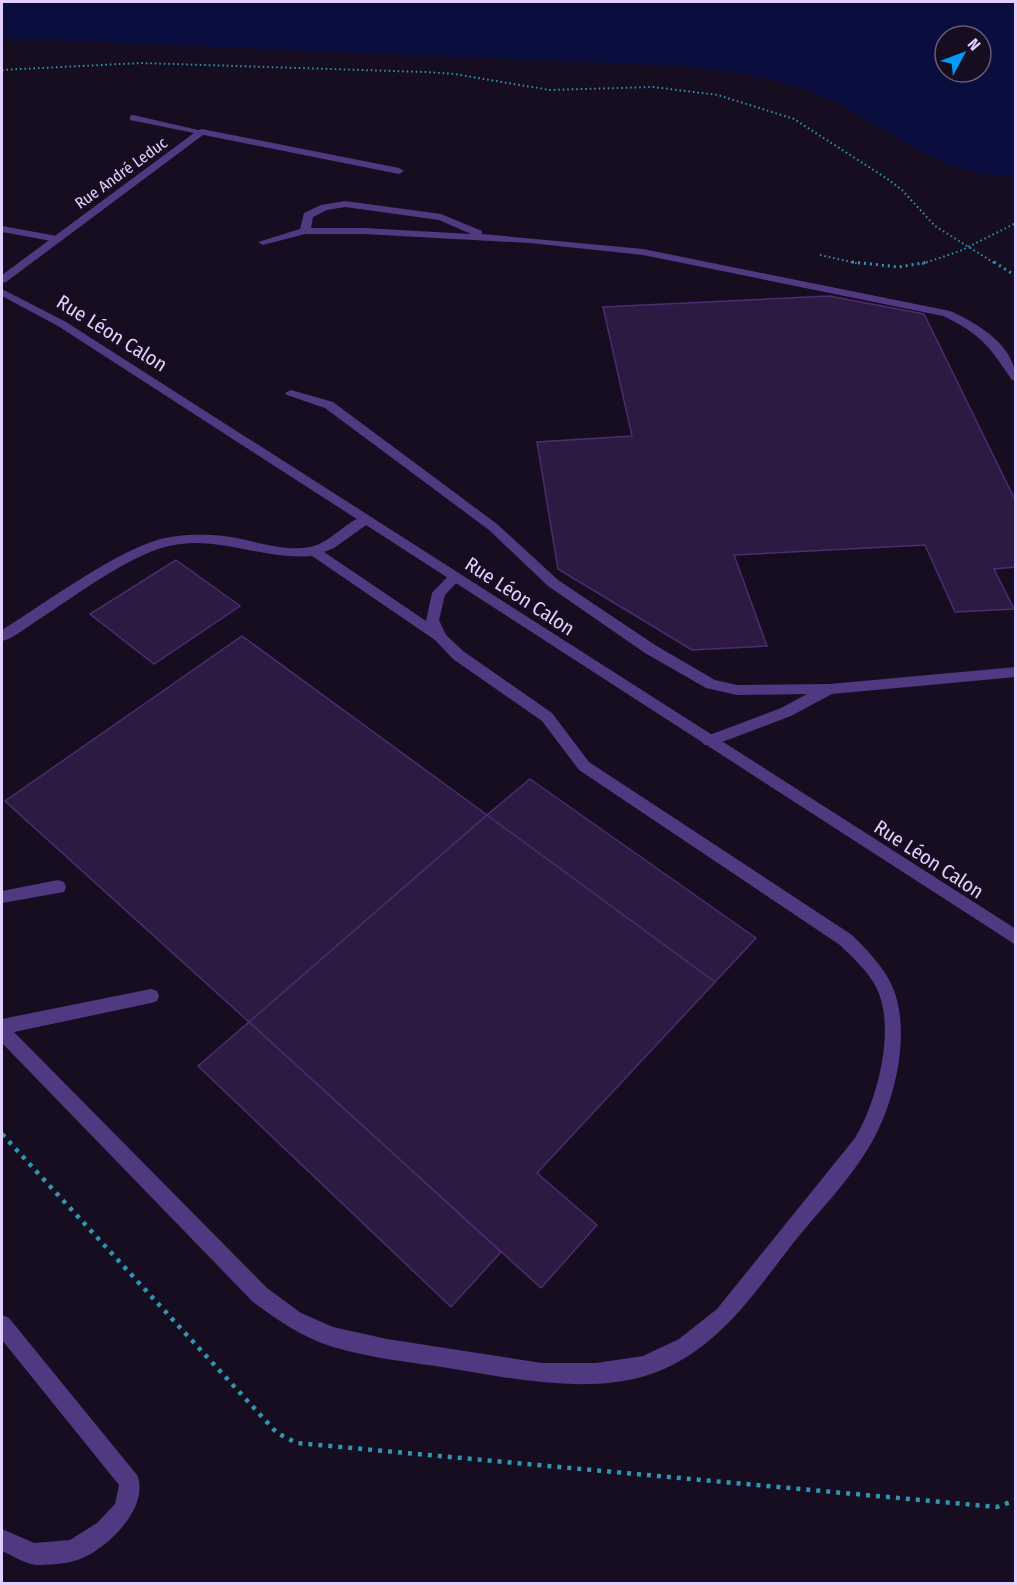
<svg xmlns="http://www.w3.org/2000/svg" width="1017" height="1585" viewBox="0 0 1017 1585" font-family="'Fira Sans Condensed',sans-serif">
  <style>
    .water { fill: #0a0e3e; fill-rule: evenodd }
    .building { fill: #2d1a42; stroke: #4c2c6e; stroke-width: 1.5 }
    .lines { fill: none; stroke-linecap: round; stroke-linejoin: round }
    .path-far2 { stroke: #2f95b2; stroke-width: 2; stroke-dasharray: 1.5 3; stroke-linecap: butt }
    .path-far1 { stroke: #2f95b2; stroke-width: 3; stroke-dasharray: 2 4; stroke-linecap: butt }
    .path { stroke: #2f95b2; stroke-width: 4.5; stroke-dasharray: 4 6; stroke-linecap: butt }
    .lane { fill: #503980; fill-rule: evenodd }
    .street { fill: #503980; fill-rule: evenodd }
    .labels { text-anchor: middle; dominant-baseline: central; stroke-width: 6; stroke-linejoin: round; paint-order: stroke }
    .far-street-label { font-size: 16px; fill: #e2ceff; stroke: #170d21 }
    .street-label { font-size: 20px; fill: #e2ceff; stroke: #170d21 }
  </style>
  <rect width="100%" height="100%" fill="#170d21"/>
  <path class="water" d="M2 2H1015V177C945 177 899 136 841 105 791 79 736 72 682 66L2 38ZM945 36H981V72H945Z"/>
  <path class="building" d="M829 296 924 314 1016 502V567L994 569 1014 609 955 612 925 545 734 555 767 646 692 650 558 569 537 442 632 436 603 307Z
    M176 560 240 606 154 664 90 614Z
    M242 636 487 815 249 1022 5 801Z
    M530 779 756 938 715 982 487 815Z
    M487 815 715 982 537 1173 597 1225 541 1288 249 1022Z
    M249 1022 501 1252 451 1307 198 1066Z"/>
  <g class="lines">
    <path class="path-far2" d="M2 70 141 63 425 72 455 74 550 90 653 87 718 95 794 119 889 180 902 190 935 226 996 264
      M820 255 860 264
      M922 264 960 251 1016 223"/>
    <path class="path-far1" d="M852 262 899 267 928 262
      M994 262 1016 276"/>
    <path class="path" d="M2 1134 277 1433 297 1443 997 1507 1016 1500"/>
    <path class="lane" d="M202 129 399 168 404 171 399 174 199 134V130Z
      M345 201 441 214 482 231V234L643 249 950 311C979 324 1016 346 1016 381L1012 380C989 346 981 334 943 316L643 255 530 243 364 234H305L263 245 258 242 300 229 304 213 321 205ZM345 207 439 220 471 234 364 228H311L313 217 327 210Z
      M2 226 57 236 62 239 57 242 2 232Z
      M291 390 333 402 497 524 558 580 655 645 715 680 737 685 830 684 1016 667V677L832 694 791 716 714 745H704L702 741 704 737 781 708 807 694 737 695 706 688 645 653 548 586 489 530 325 408 287 395 285 393Z
      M365 516 369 517 371 520 369 523 334 548 324 552 426 621 432 593 450 574H460L462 577 445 595 439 620 446 635 463 651 552 713 589 762 852 935C868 951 884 967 893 988 912 1034 894 1106 869 1147 849 1181 819 1211 794 1242 752 1296 715 1354 645 1376 584 1394 509 1378 448 1368 409 1362 370 1358 333 1347 303 1338 278 1320 253 1302L2 1043V1019L151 989 157 991 159 996 157 1001 151 1003 14 1032 267 1288 301 1313 333 1327 387 1339 542 1363H596L643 1356 679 1339 717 1309 855 1138C877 1102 897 1027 876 987 868 971 853 958 840 945L579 770 542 721 453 659 435 640 312 556C263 561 215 533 165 547 125 558 77 595 41 618 29 625 15 638 2 641V630C47 602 111 554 160 539 176 535 194 534 210 535 243 535 277 553 310 547 331 543 345 521 365 516Z
      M58 880 64 882 66 887 64 892 2 903V891Z
      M2 1315 9 1318 137 1475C151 1508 104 1553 74 1561 63 1564 47 1565 36 1565 25 1564 12 1555 2 1551V1529L34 1543 70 1540 97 1523 115 1504 119 1485 2 1340Z"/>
    <path class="street" d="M133 115 207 132 6 282 2 283V275L194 133 130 120V116Z
      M2 289 66 322 1016 929V945L58 326 2 296Z"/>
  </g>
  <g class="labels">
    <g class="far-street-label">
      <text transform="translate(121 173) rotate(-36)">Rue André Leduc</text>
    </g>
    <g class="street-label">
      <text transform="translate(112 333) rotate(32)">Rue Léon Calon</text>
      <text transform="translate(520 596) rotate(33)">Rue Léon Calon</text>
      <text transform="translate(929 859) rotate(33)">Rue Léon Calon</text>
    </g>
  </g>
  <rect width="1017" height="1585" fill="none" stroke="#e2ceff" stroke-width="6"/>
  <g transform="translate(963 54) rotate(49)"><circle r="28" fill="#170d21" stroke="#685a7a" stroke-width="1.5"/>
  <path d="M0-4.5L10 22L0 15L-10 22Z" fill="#0299f7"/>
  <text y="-9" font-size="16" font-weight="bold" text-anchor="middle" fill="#e2ceff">N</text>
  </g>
</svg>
